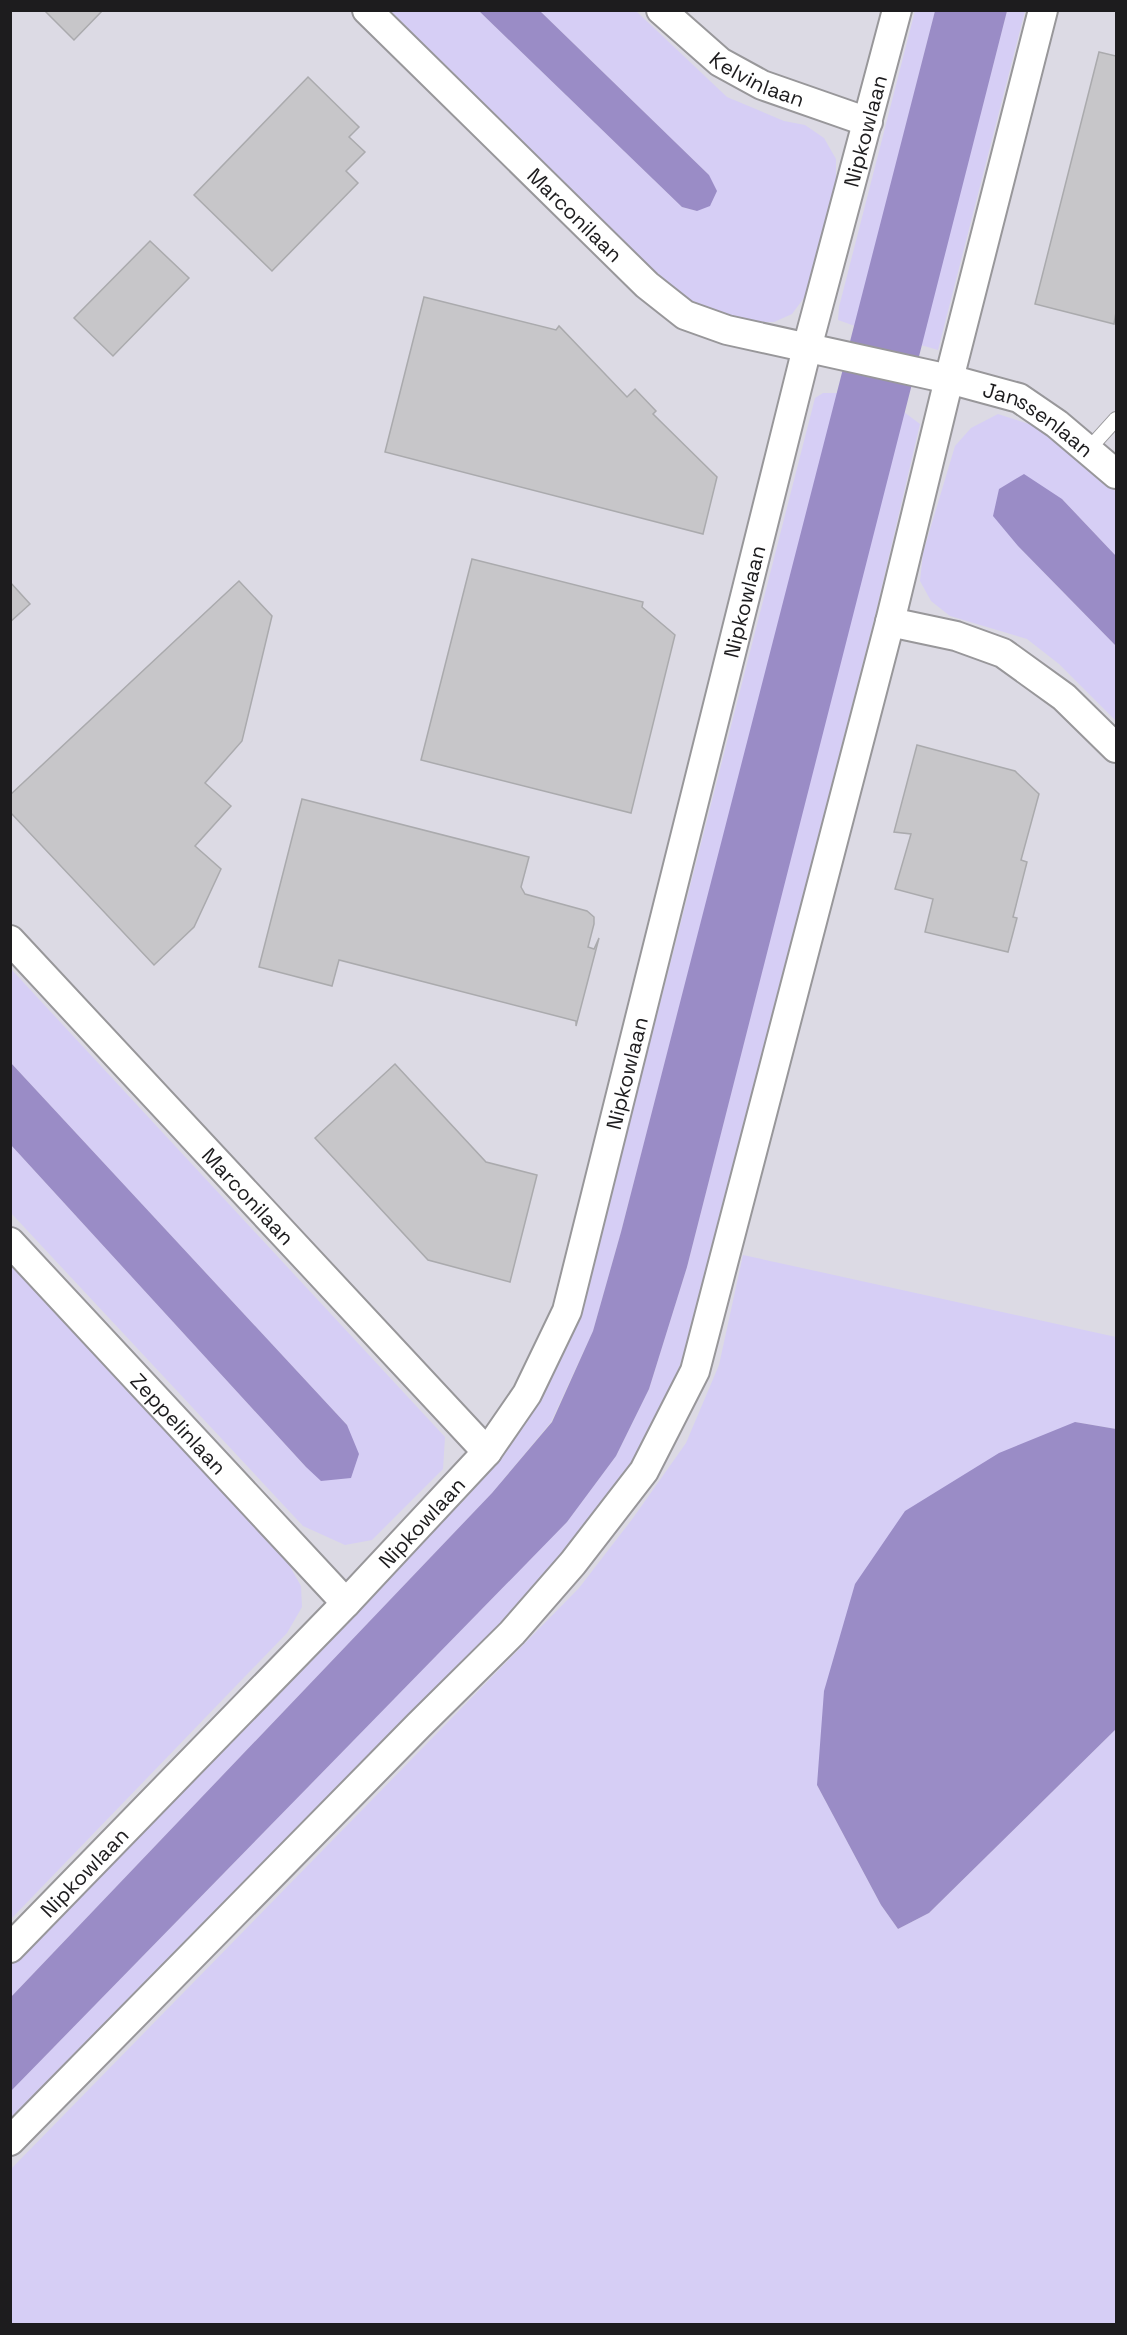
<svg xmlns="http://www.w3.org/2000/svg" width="1127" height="2335" viewBox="0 0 1127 2335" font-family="'Space Grotesk',sans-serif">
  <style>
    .built { fill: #dcdae4 }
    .green { fill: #d6cef5 }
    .water { fill: #9a8cc6 }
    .building { fill: #c7c6c9; stroke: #aaaaad; stroke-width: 1.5 }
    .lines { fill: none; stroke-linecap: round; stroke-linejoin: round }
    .lane-casing { stroke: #98979a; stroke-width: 16 }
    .street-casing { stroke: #98979a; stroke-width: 32 }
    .lane { stroke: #fff; stroke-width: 14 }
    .street { stroke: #fff; stroke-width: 28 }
    .labels { text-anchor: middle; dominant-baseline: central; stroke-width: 5; stroke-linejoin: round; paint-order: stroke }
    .street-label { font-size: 21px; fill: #1d1c1e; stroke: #e7e7ea }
  </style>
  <rect width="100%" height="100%" fill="#e7e7ea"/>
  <path class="built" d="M11 11H1116V1830L11 2170Z"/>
  <path class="green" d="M385 11H479L682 207 697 211 709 175 540 11H636L727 97 784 121 805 125 824 138 836 159V190L809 291 792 314 774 322H755L718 315 689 299 650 267Z
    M915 11H935L855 326 838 320 839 307Z
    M1007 11H1025L938 350 921 345Z
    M823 393H838L621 1232 593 1331 551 1422 492 1493 11 1997V1965L467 1497 505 1452 535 1407 586 1293 815 398Z
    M904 412 920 424 875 616 685 1353 649 1440 591 1524 522 1602 11 2120V2091L567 1522 616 1456 649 1389 687 1267Z
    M998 414 1035 426 1075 453 1116 492V556L1062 499 1018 546 1116 646V721L1059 664 1027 639 950 616 931 601 920 581 923 553 955 446 971 428Z
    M11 969 445 1437 443 1469 372 1540 345 1545 303 1526 11 1213V1145L306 1467 347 1425 11 1063Z
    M743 1255 1116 1337V1429L1075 1422 817 1785 881 1905 898 1929 929 1913 1116 1729V2324H11L10 2170 579 1588 633 1518 686 1443 719 1365Z
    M10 1264 284 1556 301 1586 302 1607 287 1633 11 1919Z"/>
  <path class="water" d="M479 11H540L709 175 717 191 710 206 697 211 682 207Z
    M935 11H1007L687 1267 649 1389 616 1456 567 1522 11 2091V1997L492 1493 552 1422 593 1331 621 1232Z
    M1024 474 1062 499 1116 556V646L1018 546 993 516 999 489Z
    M11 1063 347 1425 359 1454 351 1478 321 1481 306 1467 11 1145Z
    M1075 1422 1116 1429V1729L929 1913 898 1929 881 1905 817 1785 824 1691 855 1584 905 1511 999 1453Z"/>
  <path class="building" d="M44 10H103L74 40Z
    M1099 52 1116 56V312L1114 324 1035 304Z
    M308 77 359 127 349 137 365 152 346 171 358 183 272 271 194 195Z
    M150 241 189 278 113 356 74 318Z
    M424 297 556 330 559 326 627 397 635 389 656 411 653 414 717 477 703 534 385 452Z
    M472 559 643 602 642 607 675 635 631 813 421 760Z
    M239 581 272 616 242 741 205 783 231 806 195 846 221 869 194 927 154 965 10 812V795Z
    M10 582 30 604 10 622Z
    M917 745 1015 771 1039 794 1021 860 1027 862 1013 917 1017 918 1008 952 925 932 933 899 895 889 911 834 894 832Z
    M302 799 529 857 521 887 525 894 587 911 594 917V924L588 947 594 949 599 938 576 1026V1021L339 960 332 986 259 967Z
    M395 1064 486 1162 537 1175 510 1282 428 1260 315 1138Z"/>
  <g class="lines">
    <g class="lane-casing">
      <path id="lane" d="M1088 450 1116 419"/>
    </g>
    <g class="street-casing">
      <g id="street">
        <path id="s1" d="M367 10 647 285 685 315 727 330 949 379 1019 398 1057 424 1116 474"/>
        <path id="s2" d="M661 10 720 62 762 85 868 122"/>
        <path d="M890 622 956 636 1003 653 1064 697 1116 748"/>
        <path id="s3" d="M10 940 487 1452"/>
        <path id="s4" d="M10 1242 346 1603"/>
        <path id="s5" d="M10 1948 346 1603 487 1452 527 1394 567 1311 807 348 897 10"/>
        <path d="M10 2141 419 1725 512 1633 573 1563 644 1471 695 1371 890 622 949 379 1043 10"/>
      </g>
    </g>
    <use href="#lane" class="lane"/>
    <use href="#street" class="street"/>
  </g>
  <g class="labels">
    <g class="street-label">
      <text stroke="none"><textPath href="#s2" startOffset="120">Kelvinlaan</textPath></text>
      <text stroke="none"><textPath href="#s5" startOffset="2068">Nipkowlaan</textPath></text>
      <text stroke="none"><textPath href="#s1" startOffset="292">Marconilaan</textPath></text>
      <text stroke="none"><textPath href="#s1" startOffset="812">Janssenlaan</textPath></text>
      <text stroke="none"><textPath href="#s5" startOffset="1582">Nipkowlaan</textPath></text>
      <text stroke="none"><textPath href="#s5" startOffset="1096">Nipkowlaan</textPath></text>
      <text stroke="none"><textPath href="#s3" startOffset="350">Marconilaan</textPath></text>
      <text stroke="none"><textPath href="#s4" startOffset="248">Zeppelinlaan</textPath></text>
      <text stroke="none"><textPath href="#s5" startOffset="592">Nipkowlaan</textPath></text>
      <text stroke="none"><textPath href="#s5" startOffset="106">Nipkowlaan</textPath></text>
    </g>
  </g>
  <rect width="1127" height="2335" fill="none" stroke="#1d1c1e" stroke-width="24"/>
</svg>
